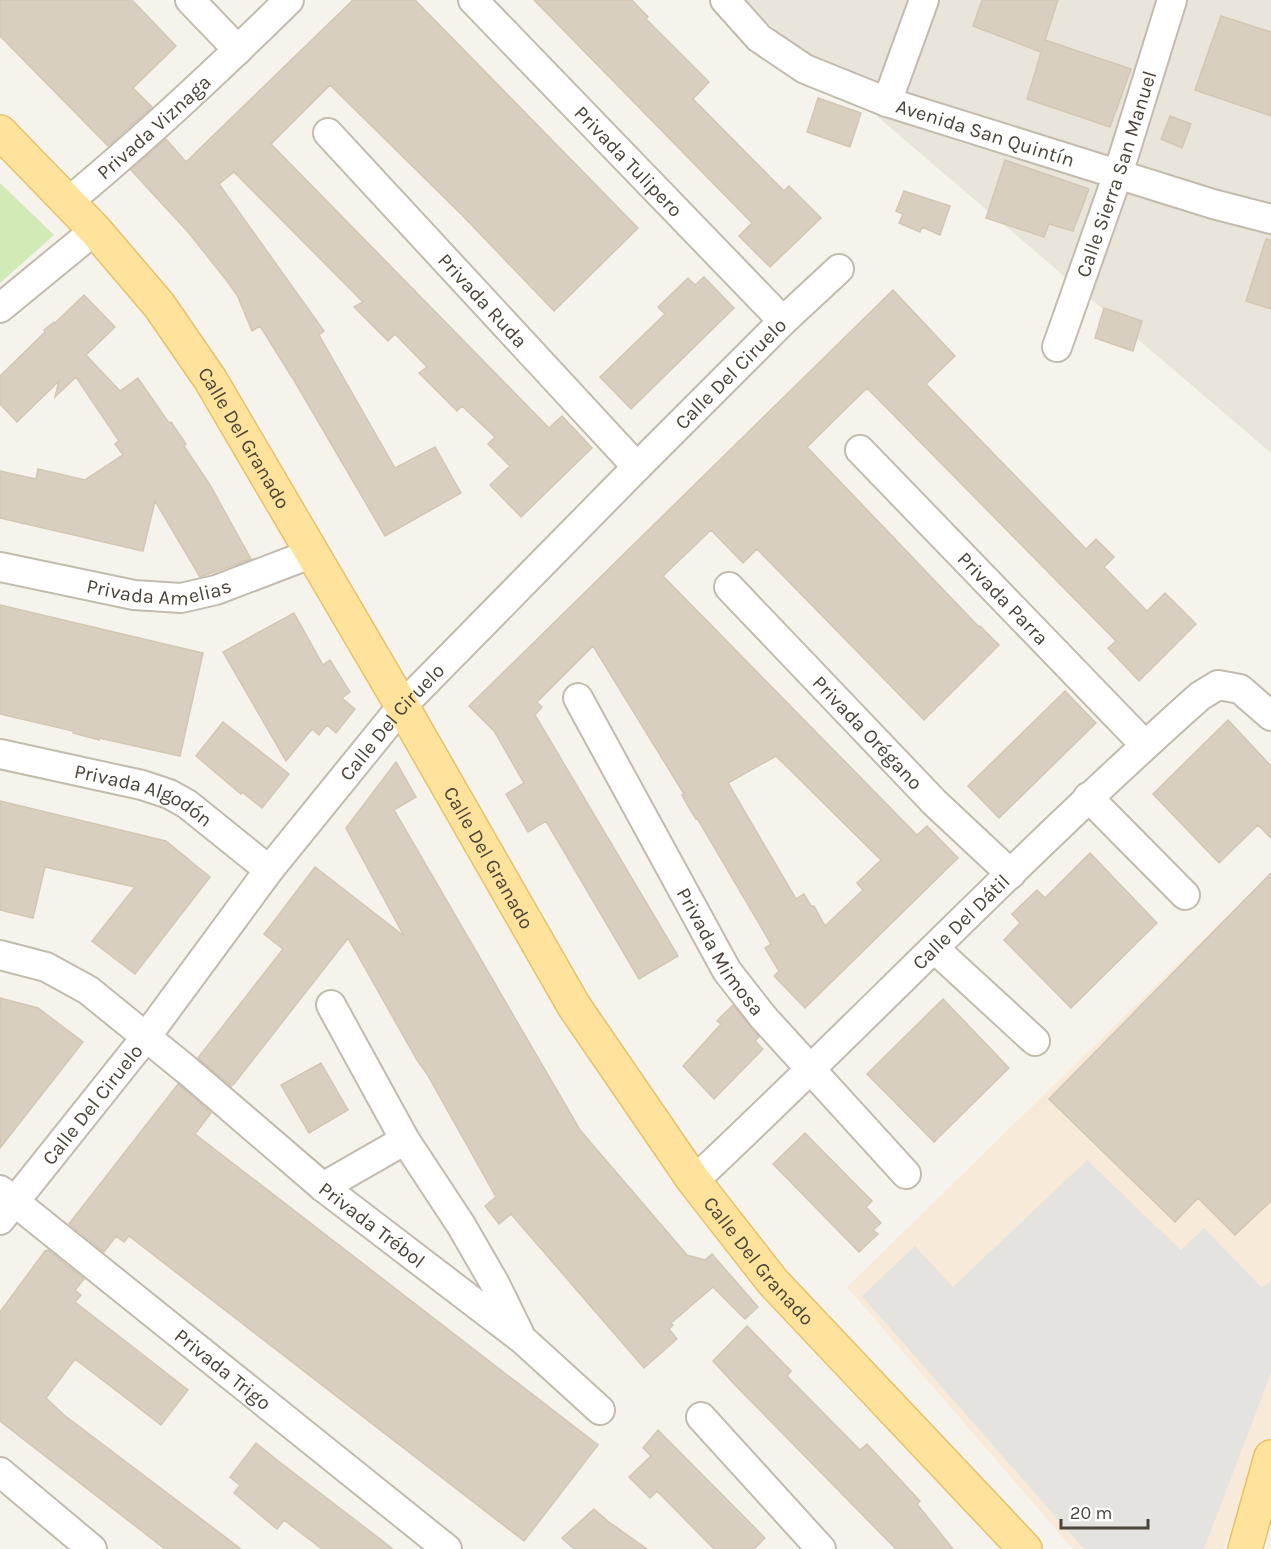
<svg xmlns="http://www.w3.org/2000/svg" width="1271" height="1549" viewBox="0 0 1271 1549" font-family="Karla,sans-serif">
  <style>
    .residential { fill: #eae5da }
    .commercial { fill: #f7ead8 }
    .green { fill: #d2eab5 }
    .parking { fill: #e5e3e0 }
    .building { fill: #d8cfc1; stroke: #d3c7b4; stroke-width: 1.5; fill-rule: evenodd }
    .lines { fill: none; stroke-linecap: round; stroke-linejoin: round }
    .minor-casing { stroke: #c2bbae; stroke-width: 32 }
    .major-casing { stroke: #e6c16a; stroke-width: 36 }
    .minor { stroke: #fff; stroke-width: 28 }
    .major { stroke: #ffe39c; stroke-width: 33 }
    .labels { text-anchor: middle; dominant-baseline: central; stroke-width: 4.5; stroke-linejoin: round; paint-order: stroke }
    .street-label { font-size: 20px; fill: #4b4439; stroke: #fff }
  </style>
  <rect width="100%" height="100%" fill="#f6f3ec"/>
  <path class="residential" d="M741 0H1271V453Z"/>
  <path class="commercial" d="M1271 873V1437L1223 1549H1073L847 1287Z"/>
  <path class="green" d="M0 183 54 235 0 283Z"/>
  <path class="parking" d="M1087 1160 1181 1250 1204 1228 1262 1288 1271 1280V1373L1204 1549H1084L862 1296 915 1246 953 1287Z"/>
  <path class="building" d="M0 0H132L176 46 133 88 152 107 108 146 0 36Z
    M353 0H415L638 228 554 311 463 216 330 85 271 144 549 428 562 416 592 448 521 517 490 485 510 466 488 444 495 437 462 406 457 411 419 373 427 367 395 334 388 341 354 307 363 302 234 172 219 184 324 331 319 335 395 468 435 447 461 493 385 536 295 382 260 326 252 331 237 295 227 281 188 232 131 170 166 139 186 162Z
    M534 0H632L648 17 646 19 709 82 693 99 784 191 789 186 821 218 770 267 739 236 752 223Z
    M982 0H1058L1045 40 1131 69 1110 127 1027 99 1042 49 1041 52 973 26Z
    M1221 16 1271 32V116L1195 90Z
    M818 98 861 113 850 147 807 132Z
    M1170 116 1191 124 1182 148 1161 139Z
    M1005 160 1089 189 1073 231 1049 224 1044 237 986 218Z
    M904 191 950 206 940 235 922 227 920 232 899 223 903 214 896 211Z
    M1266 239 1271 240V309L1246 301Z
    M704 277 734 308 631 409 600 377 665 314 658 307 688 278 695 285Z
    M893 290 955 356 926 384 1086 549 1096 539 1114 557 1104 567 1147 611 1165 593 1196 624 1139 681 1108 648 1116 641 867 388 807 447 979 627 980 626 999 645 924 720 757 549 743 563 711 530 663 576 917 835 927 826 958 858 805 1008 774 976 779 971 765 948 771 944 697 818 696 819 688 806 682 795 684 794 593 646 537 702 542 707 535 715 678 956 639 979 546 821 528 832 506 794 524 783 494 731 469 706ZM776 756 881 860 857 883 863 890 825 926 814 906H811L804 894 796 899 728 783Z
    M84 295 115 327 86 355 120 391 138 378 169 423 171 422 186 444 184 446 210 485 251 559 200 577 155 501 143 551 0 518V471L36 479 38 469 85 480 123 455 115 444 119 441 76 377 55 397 59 381 17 422 0 404V376L45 332 44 330 54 322 55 323Z
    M1104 308 1142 321 1133 351 1095 338Z
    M0 605 203 653 180 756 99 738V740L73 733V731L0 714Z
    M294 613 323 665 330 660 350 692 342 698 355 709 336 733 327 725 319 735 312 729 286 761 223 652Z
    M1065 691 1096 723 999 818 968 786Z
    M1228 720 1271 766V838L1258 825 1219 863 1153 794Z
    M223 722 289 774 262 808 242 792 241 794 196 756Z
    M396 762 416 797 394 810 580 1130 687 1255 705 1260 712 1254 758 1307 745 1319 713 1287 671 1323 673 1325 669 1329 677 1339 644 1368 511 1214 499 1224 485 1206 496 1197 427 1074 417 1060 348 938 234 1084 231 1086 198 1058 283 949 264 934 315 867 404 936 346 828Z
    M0 801 166 841 210 877 135 974 92 941 135 887 45 867 33 918 0 910Z
    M1090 853 1157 923 1071 1008 1004 940 1020 923 1012 914 1037 890 1045 898Z
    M1271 873V1201L1235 1235 1198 1198 1175 1222 1049 1099Z
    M0 998 38 1008 83 1042 0 1148Z
    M943 999 1009 1068 934 1142 867 1074Z
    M733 1005 759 1037 755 1041 763 1049 714 1099 683 1066 721 1024 717 1021Z
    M321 1063 348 1110 309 1133 281 1085Z
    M178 1084 211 1113 195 1134 598 1445 524 1541 129 1236 124 1242 116 1236 104 1252 69 1224Z
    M805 1133 872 1201 866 1207 881 1223 873 1230 878 1234 859 1252 773 1164Z
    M48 1250 84 1279 75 1290 81 1295 75 1302 188 1390 161 1425 75 1359 46 1398 64 1415 241 1549H165L0 1421V1312L45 1251Z
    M747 1326 791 1371 787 1376 860 1450 867 1444 920 1501 917 1504 953 1549H896L735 1385 713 1361Z
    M658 1430 765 1538 754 1549H714L657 1491 650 1498 629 1477 651 1456 643 1448Z
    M256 1443 277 1460 393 1549H322L284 1520 277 1529 234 1493 240 1485 230 1477Z
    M594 1509 609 1522 647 1549H574L562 1538Z"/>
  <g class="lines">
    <g class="minor-casing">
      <g id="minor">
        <path d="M190 0 238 50"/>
        <path id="s1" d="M473 0 783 321"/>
        <path id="s2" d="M725 0 759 38 805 69 887 102 1213 204 1271 219"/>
        <path d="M887 102 924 0"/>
        <path id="s3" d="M328 133 637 467"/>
        <path id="s4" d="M68 202C145 138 218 70 289 0"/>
        <path d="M0 308 95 230"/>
        <path id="s5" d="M1057 347 1118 174 1172 0"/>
        <path id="s6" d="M860 450 1145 745"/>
        <path id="s7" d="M0 567 134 595 181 598 216 590 313 553"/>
        <path id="s8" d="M729 587 935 803 1011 874"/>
        <path id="s9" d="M578 698 727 971 763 1017 906 1174"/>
        <path id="s10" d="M0 754 142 785 169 794 187 804 269 870"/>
        <path d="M1088 797 1185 895"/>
        <path d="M935 949 1035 1041"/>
        <path id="s11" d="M0 955 46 967 88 990 188 1071 323 1187 522 1339 600 1410"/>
        <path d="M331 1005 405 1140 461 1225 495 1284 519 1333"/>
        <path id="s12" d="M694 1181C864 1021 1026 851 1200 696L1218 685 1240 689 1271 716"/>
        <path d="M323 1187 405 1140"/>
        <path id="s13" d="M0 1190 447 1549"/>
        <path id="s14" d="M0 1220 146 1037 269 870 402 706 637 467 783 321 839 269"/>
        <path d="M701 1417 821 1549"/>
        <path d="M0 1472 92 1549"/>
      </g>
    </g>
    <g class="major-casing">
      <g id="major">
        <path id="s15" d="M0 132 95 230 159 305 210 379 402 706 574 1006 694 1181 773 1282 1025 1549"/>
        <path d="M1245 1549 1271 1457"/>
      </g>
    </g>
    <use href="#minor" class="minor"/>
    <use href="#major" class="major"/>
  </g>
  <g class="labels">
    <g class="street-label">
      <text stroke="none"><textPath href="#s4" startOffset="114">Privada Viznaga</textPath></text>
      <text stroke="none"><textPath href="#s2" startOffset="298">Avenida San Quintín</textPath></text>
      <text stroke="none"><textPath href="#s1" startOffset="224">Privada Tulipero</textPath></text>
      <text stroke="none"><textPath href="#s5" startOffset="183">Calle Sierra San Manuel</textPath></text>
      <text stroke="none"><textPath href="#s3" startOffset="228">Privada Ruda</textPath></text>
      <text stroke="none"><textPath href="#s14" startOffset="1120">Calle Del Ciruelo</textPath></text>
      <text stroke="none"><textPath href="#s15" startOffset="393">Calle Del Granado</textPath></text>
      <text stroke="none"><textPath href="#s7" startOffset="162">Privada Amelias</textPath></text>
      <text stroke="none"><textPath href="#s6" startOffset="206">Privada Parra</textPath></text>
      <text stroke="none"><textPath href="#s14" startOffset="634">Calle Del Ciruelo</textPath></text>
      <text stroke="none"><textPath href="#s8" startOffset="201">Privada Orégano</textPath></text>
      <text stroke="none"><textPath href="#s10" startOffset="150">Privada Algodón</textPath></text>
      <text stroke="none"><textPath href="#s15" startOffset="879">Calle Del Granado</textPath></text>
      <text stroke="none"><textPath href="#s12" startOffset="372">Calle Del Dátil</textPath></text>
      <text stroke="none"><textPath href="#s9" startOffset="291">Privada Mimosa</textPath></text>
      <text stroke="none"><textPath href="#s14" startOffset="148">Calle Del Ciruelo</textPath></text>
      <text stroke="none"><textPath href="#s11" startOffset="464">Privada Trébol</textPath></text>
      <text stroke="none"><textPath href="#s15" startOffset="1365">Calle Del Granado</textPath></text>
      <text stroke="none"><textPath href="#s13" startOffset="286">Privada Trigo</textPath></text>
    </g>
  </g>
  <path d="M1061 1519v9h87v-9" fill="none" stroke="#4b4439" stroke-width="3"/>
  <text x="1070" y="1519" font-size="18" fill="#4b4439" stroke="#ffffff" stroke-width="4.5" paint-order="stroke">20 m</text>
</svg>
